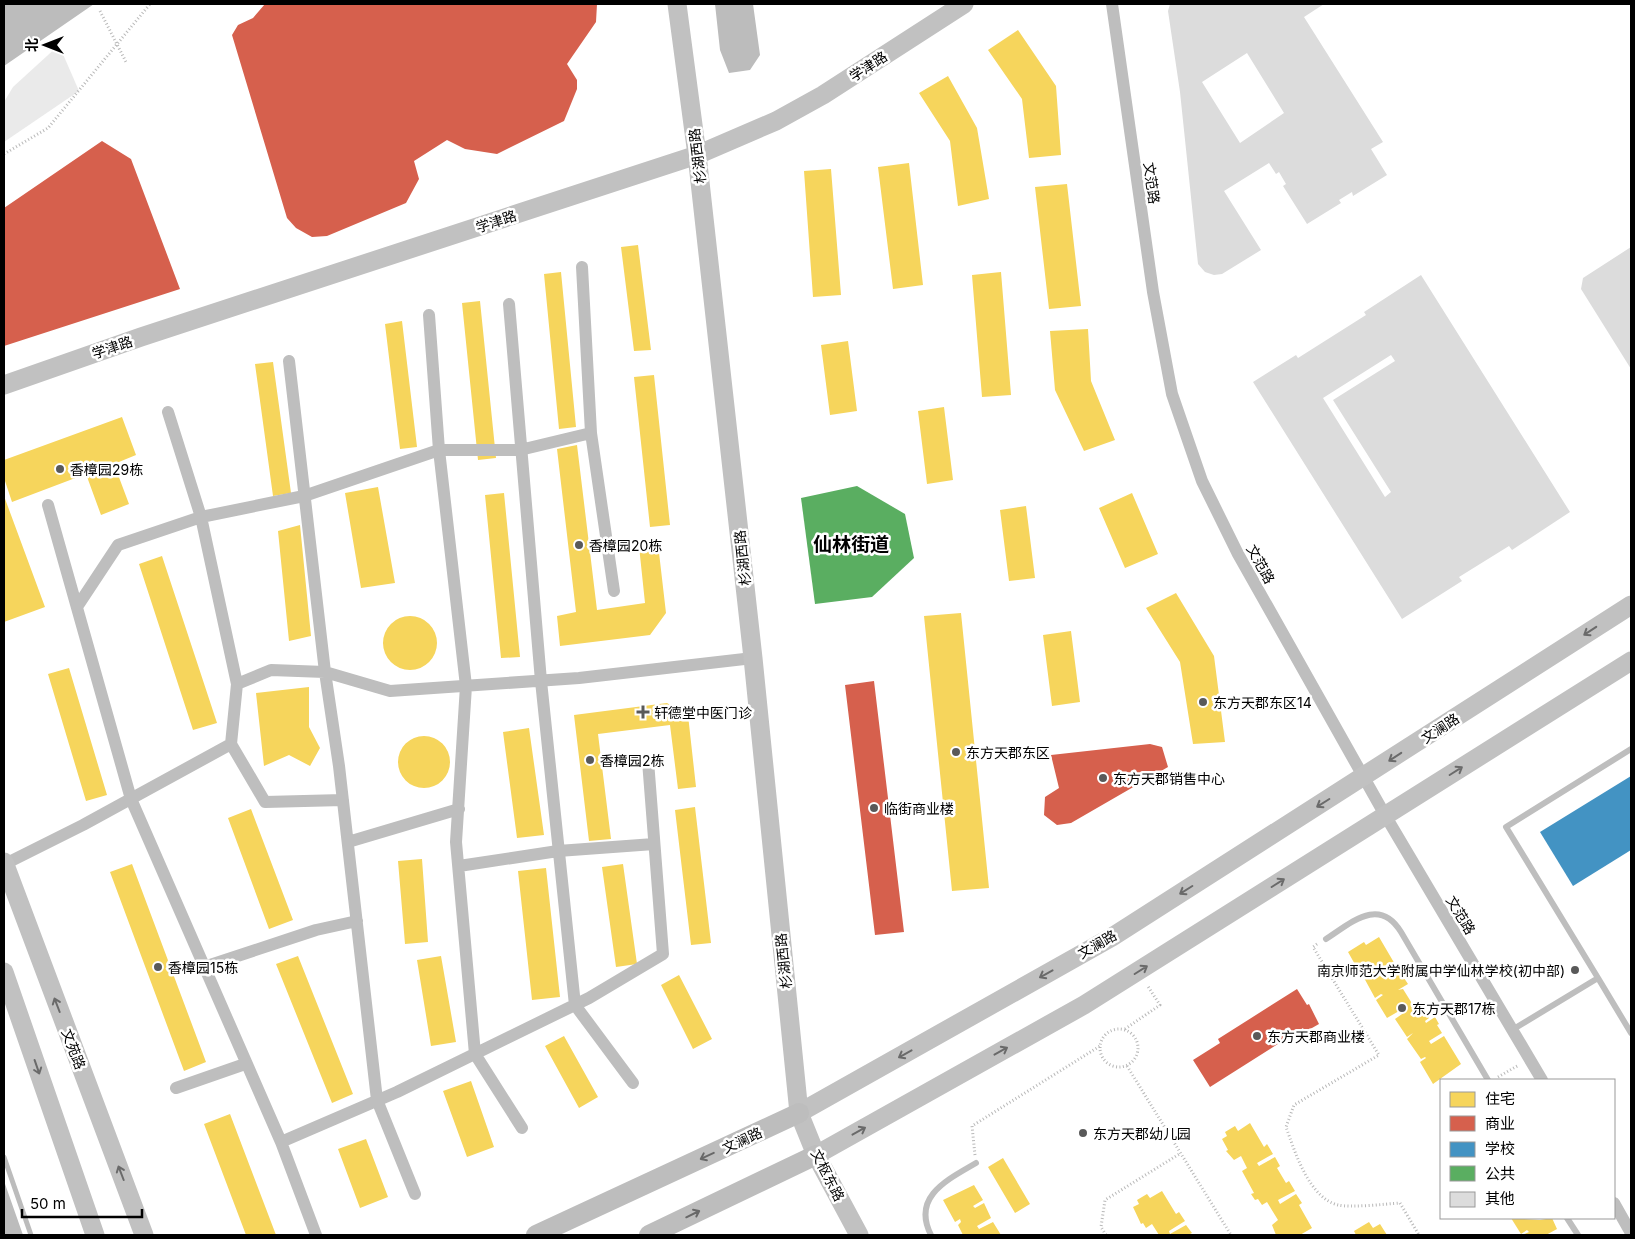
<svg xmlns="http://www.w3.org/2000/svg" width="1635" height="1239" viewBox="0 0 1635 1239" font-family="Inter,'Noto Sans SC',sans-serif">
  <style>
    .green { fill: #eaeaea }
    .water { fill: #bcbcbc }
    .homes { fill: #f6d55c }
    .shops { fill: #d6604d }
    .schools { fill: #4393c3 }
    .public { fill: #5aae61 }
    .lines { fill: none; stroke-linecap: round; stroke-linejoin: round }
    .stream { stroke: #bcbcbc; stroke-width: 5 }
    .building { fill: #dcdcdc; fill-rule: evenodd }
    .path { stroke: #b8b8b8; stroke-width: 3; stroke-dasharray: 1 2.5; stroke-linecap: butt }
    .lane { stroke: #bebebe; stroke-width: 6 }
    .street { stroke: #bebebe; stroke-width: 12 }
    .secondary { stroke: #c1c1c1; stroke-width: 19 }
    .primary { stroke: #bdbdbd; stroke-width: 20 }
    .oneway { stroke: #6a6a6a }
    .oneway2 { stroke: #686868 }
    .poi-dot { fill: #595959; stroke: #fff; stroke-width: 2 }
    .labels { text-anchor: middle; dominant-baseline: central; stroke-width: 5; stroke-linejoin: round; paint-order: stroke }
    .street-label { font-size: 14px; fill: #000; stroke: #fff }
    .poi-label { font-size: 14px; fill: #000; stroke: #fff; text-anchor: start }
    .district-label { font-size: 19px; font-weight: bold; fill: #000; stroke: #fff }
  </style>
  <rect width="100%" height="100%" fill="#fff"/>
  <path class="green" d="M59 45 79 91 4 142V102L13 87Z"/>
  <path class="water" d="M4 4H94L4 66Z
    M715 4H753L760 55 750 70 729 73 720 50Z
    M4 1181 23 1235H4Z"/>
  <path class="homes" d="M1018 30 1056 86 1061 155 1029 158 1022 99 988 50Z
    M948 76 977 128 989 199 958 206 950 141 919 93Z
    M909 163 923 285 893 289 878 167Z
    M831 169 841 295 813 297 804 171Z
    M1067 184 1081 306 1049 309 1035 187Z
    M638 245 651 350 634 351 621 247Z
    M561 272 576 427 559 429 544 274Z
    M1001 272 1011 395 982 397 972 275Z
    M480 301 496 458 478 460 462 303Z
    M402 321 417 447 400 449 385 324Z
    M1088 329 1091 381 1115 440 1084 451 1055 390 1050 331Z
    M848 341 857 411 830 415 821 345Z
    M273 362 291 493 273 496 255 364Z
    M654 375 670 525 650 527 634 377Z
    M944 407 953 480 927 484 918 411Z
    M122 417 136 455 114 464 129 504 101 515 86 474 12 502 4 478V460Z
    M577 445 597 610 645 603 639 546 658 544 666 613 650 635 560 646 557 616 576 612 557 449Z
    M378 487 395 583 361 588 345 493Z
    M504 493 520 657 501 658 485 495Z
    M1132 493 1158 554 1125 568 1099 508Z
    M4 496 45 607 4 622Z
    M1026 506 1035 578 1009 581 1000 510Z
    M300 525 311 636 289 641 278 531Z
    M162 556 217 723 193 730 139 564Z
    M1176 593 1214 656 1225 742 1193 744 1180 662 1146 608Z
    M961 613 989 888 952 891 924 616Z
    M383 643a27 27 0 1 1 54 0a27 27 0 1 1-54 0Z
    M1071 631 1080 702 1052 706 1043 635Z
    M69 668 107 795 86 801 48 674Z
    M309 687V727L320 748 310 766 289 755 264 766 256 693Z
    M667 703 688 715 696 787 678 789 670 725 598 734 611 839 589 841 574 715Z
    M529 728 544 835 517 838 503 732Z
    M398 762a26 26 0 1 1 52 0a26 26 0 1 1-52 0Z
    M695 807 711 943 691 945 675 810Z
    M251 809 293 920 269 929 228 818Z
    M422 859 428 942 405 944 398 861Z
    M132 864 206 1062 184 1071 110 872Z
    M623 864 637 964 616 967 602 867Z
    M546 868 560 997 532 1000 518 871Z
    M1379 937 1396 966 1383 975 1385 978 1398 969 1408 984 1398 990 1403 989 1413 1005 1419 1001 1429 1018 1425 1021 1426 1023 1435 1017 1439 1024 1437 1025 1442 1033 1429 1041 1431 1044 1444 1036 1461 1064 1433 1084 1420 1062 1426 1058 1425 1057 1421 1059 1407 1039 1413 1033 1407 1037 1395 1019 1405 1012 1399 1011 1387 1018 1376 1000 1383 995 1381 994 1375 998 1363 976 1369 973 1368 971 1361 975 1348 952 1364 942 1366 945Z
    M298 956 353 1094 332 1103 276 964Z
    M441 956 456 1042 431 1046 417 960Z
    M679 975 712 1039 693 1049 661 985Z
    M564 1036 598 1097 579 1108 545 1046Z
    M471 1081 494 1147 467 1157 443 1091Z
    M230 1114 276 1235H246L204 1124Z
    M1250 1123 1264 1147 1267 1144 1273 1154 1257 1163 1259 1166 1275 1157 1280 1166 1277 1168 1286 1183 1289 1181 1295 1191 1278 1200 1280 1204 1296 1194 1302 1203 1299 1205 1312 1228 1300 1235H1276L1272 1225 1278 1220 1267 1202 1262 1205 1258 1199 1255 1200 1251 1194 1254 1193 1242 1171 1247 1168 1241 1156 1234 1160 1226 1151 1228 1150 1222 1139 1227 1136 1225 1132 1235 1126 1238 1131Z
    M366 1139 388 1197 360 1208 338 1149Z
    M1003 1158 1030 1204 1015 1213 988 1167Z
    M974 1185 983 1200 973 1206 975 1208 984 1203 991 1218 977 1226 979 1229 993 1222 1001 1235H963L958 1225 961 1222 960 1219 955 1222 943 1200Z
    M1162 1191 1176 1214 1179 1212 1185 1221 1169 1231 1170 1234 1186 1225 1192 1233 1188 1235H1159L1152 1224 1146 1228 1143 1223 1141 1224 1133 1207 1139 1204 1137 1200 1147 1194 1150 1198Z
    M1511 1218 1540 1220 1552 1218 1557 1229 1546 1235H1522L1529 1232 1527 1230 1521 1234Z
    M1369 1222 1373 1228 1380 1224 1387 1235H1356L1354 1231Z"/>
  <path class="shops" d="M265 4H597L596 22 567 64 577 80V89L564 121 497 154 465 149 447 140 414 161 419 179 406 203 327 236 312 237 296 228 287 218 232 35 238 25 253 18Z
    M102 141 131 159 180 289 4 346V208Z
    M874 681 904 932 875 935 845 685Z
    M1150 744 1162 747 1168 767 1071 823 1057 825 1044 815 1045 797 1059 788 1051 755Z
    M1297 989 1307 1005 1309 1004 1319 1024 1305 1032 1303 1028 1210 1087 1193 1060 1220 1043 1218 1039Z"/>
  <path class="schools" d="M1631 776V850L1573 886 1540 832Z"/>
  <path class="public" d="M857 486 905 514 914 558 872 597 815 604 801 498Z"/>
  <g class="lines">
    <path class="stream" d="M4 1157 31 1235"/>
  </g>
  <path class="building" d="M1170 4H1324L1304 17 1383 142 1371 149 1387 175 1353 196 1352 192 1339 200 1341 203 1307 224 1283 186 1286 184 1279 172 1276 174 1269 163 1224 191 1261 250 1222 274 1214 275 1205 272 1198 264 1180 92 1168 11ZM1247 53 1284 113 1240 143 1202 82Z
    M1631 247V369L1581 289 1583 278Z
    M1421 275 1570 512 1512 550 1509 546 1459 577 1462 581 1402 619 1253 382 1296 355 1298 358 1366 315 1364 312ZM1391 355 1395 361 1333 400 1391 492 1385 497 1323 398Z"/>
  <g class="lines">
    <path class="path" d="M100 11 127 64
      M4 154 48 128 150 4
      M1317 944 1313 947 1379 1055 1294 1105 1286 1127C1295 1152 1309 1198 1338 1205 1351 1208 1385 1204 1400 1203L1419 1235
      M1100 1048a19 19 0 1 1 38 0a19 19 0 1 1-38 0Z
      M1125 1029 1160 1005 1147 985
      M1127 1066 1231 1235
      M1498 1077 1519 1065
      M975 1155 972 1126 1100 1046
      M1106 1235 1101 1227 1105 1200 1181 1153"/>
    <path class="lane" d="M1326 939C1351 923 1379 896 1401 932L1488 1080
      M1598 978 1506 827 1631 749
      M1512 1030 1598 978 1631 1033
      M1567 1218 1578 1235
      M931 1235C911 1196 949 1179 976 1163"/>
    <path class="street" d="M1112 4 1153 292 1172 394 1202 481 1238 554 1385 815 1542 1080
      M582 267 591 433 614 591
      M509 304 541 681 575 1005 633 1083
      M429 315 439 450 466 686 456 842 475 1054 522 1128
      M289 361 325 672 339 766 377 1100 415 1194
      M168 412 201 517 237 684
      M48 505 131 799 281 1142 316 1235
      M77 607 118 545 201 517 304 496 439 450H520L591 433
      M231 744 265 802 343 800
      M348 842 459 809
      M5 864 83 825 231 744 237 684 271 670 325 672 390 691 579 678 753 658
      M459 866 558 851 654 844
      M204 967 316 930 357 921
      M176 1088 245 1064
      M281 1142 397 1092 589 998 663 954 648 761
      M1614 1203 1631 1233"/>
    <path class="secondary" d="M677 4 697 155 753 658 799 1113 816 1155 859 1235
      M4 385 141 337 697 155 776 121 823 95 964 4
      M4 862 144 1235
      M4 972 95 1235
      M799 1113 1112 937 1631 605
      M816 1155 1084 1005 1631 661"/>
    <path class="primary" d="M536 1235 799 1113
      M649 1235 816 1155"/>
  </g>
  <defs><path id="oneway-shaft" d="M-6 0H5M1.5-3L5.5 0L1.5 3" fill="none" stroke-width="1.6" stroke-linecap="round" stroke-linejoin="round" transform="scale(1.25)"/></defs>
  <g class="oneway">
    <use href="#oneway-shaft" transform="translate(1590 631) rotate(147)"/>
    <use href="#oneway-shaft" transform="translate(1395 757) rotate(147)"/>
    <use href="#oneway-shaft" transform="translate(1456 771) rotate(-32)"/>
    <use href="#oneway-shaft" transform="translate(1323 803) rotate(148)"/>
    <use href="#oneway-shaft" transform="translate(1278 883) rotate(-32)"/>
    <use href="#oneway-shaft" transform="translate(1186 890) rotate(148)"/>
    <use href="#oneway-shaft" transform="translate(1141 970) rotate(-32)"/>
    <use href="#oneway-shaft" transform="translate(1046 974) rotate(151)"/>
    <use href="#oneway-shaft" transform="translate(57 1005) rotate(-111)"/>
    <use href="#oneway-shaft" transform="translate(1001 1051) rotate(-29)"/>
    <use href="#oneway-shaft" transform="translate(905 1054) rotate(151)"/>
    <use href="#oneway-shaft" transform="translate(37 1067) rotate(71)"/>
    <use href="#oneway-shaft" transform="translate(859 1131) rotate(-29)"/>
    <use href="#oneway-shaft" transform="translate(121 1173) rotate(-111)"/>
  </g>
  <g class="oneway2">
    <use href="#oneway-shaft" transform="translate(707 1156) rotate(155)"/>
    <use href="#oneway-shaft" transform="translate(693 1214) rotate(-26)"/>
  </g>
  <g class="poi-dot">
    <circle cx="60" cy="469" r="5"/>
    <circle cx="579" cy="545" r="5"/>
    <circle cx="1203" cy="702" r="5"/>
    <path d="M640.5 704.5h5v5h5v5h-5v5h-5v-5h-5v-5h5z"/>
    <circle cx="956" cy="752" r="5"/>
    <circle cx="590" cy="760" r="5"/>
    <circle cx="1103" cy="778" r="5"/>
    <circle cx="874" cy="808" r="5"/>
    <circle cx="158" cy="967" r="5"/>
    <circle cx="1575" cy="970" r="5"/>
    <circle cx="1402" cy="1008" r="5"/>
    <circle cx="1257" cy="1036" r="5"/>
    <circle cx="1083" cy="1133" r="5"/>
  </g>
  <g class="labels">
    <g class="street-label">
      <text transform="translate(868 66) rotate(-33)">学津路</text>
      <text transform="translate(697 156) rotate(-97)">杉湖西路</text>
      <text transform="translate(1152 183) rotate(82)">文范路</text>
      <text transform="translate(496 221) rotate(-18)">学津路</text>
      <text transform="translate(112 347) rotate(-19)">学津路</text>
      <text transform="translate(742 558) rotate(-96)">杉湖西路</text>
      <text transform="translate(1261 564) rotate(61)">文范路</text>
      <text transform="translate(1440 728) rotate(-33)">文澜路</text>
      <text transform="translate(1461 915) rotate(59)">文范路</text>
      <text transform="translate(1097 944) rotate(-30)">文澜路</text>
      <text transform="translate(783 961) rotate(-96)">杉湖西路</text>
      <text transform="translate(74 1049) rotate(69)">文苑路</text>
      <text transform="translate(742 1140) rotate(-25)">文澜路</text>
      <text transform="translate(828 1175) rotate(63)">文枢东路</text>
    </g>
    <g class="poi-label">
      <text x="70" y="469">香樟园29栋</text>
      <text x="589" y="545">香樟园20栋</text>
      <text x="1213" y="702">东方天郡东区14</text>
      <text x="654" y="712">轩德堂中医门诊</text>
      <text x="966" y="752">东方天郡东区</text>
      <text x="600" y="760">香樟园2栋</text>
      <text x="1113" y="778">东方天郡销售中心</text>
      <text x="884" y="808">临街商业楼</text>
      <text x="168" y="967">香樟园15栋</text>
      <text x="1565" y="970" text-anchor="end">南京师范大学附属中学仙林学校(初中部)</text>
      <text x="1412" y="1008">东方天郡17栋</text>
      <text x="1267" y="1036">东方天郡商业楼</text>
      <text x="1093" y="1133">东方天郡幼儿园</text>
    </g>
    <g class="district-label">
      <text x="851" y="544">仙林街道</text>
    </g>
  </g>
  <rect width="1635" height="1239" fill="none" stroke="#000000" stroke-width="10"/>
  <rect x="1440" y="1079" width="175" height="140" fill="#ffffff" stroke="#999999"/>
  <rect x="1450" y="1092" width="25" height="15" fill="#f6d55c" stroke="#999999"/>
  <text x="1485" y="1104" font-size="15" fill="#000000">住宅</text>
  <rect x="1450" y="1116" width="25" height="15" fill="#d6604d" stroke="#999999"/>
  <text x="1485" y="1129" font-size="15" fill="#000000">商业</text>
  <rect x="1450" y="1142" width="25" height="15" fill="#4393c3" stroke="#999999"/>
  <text x="1485" y="1154" font-size="15" fill="#000000">学校</text>
  <rect x="1450" y="1166" width="25" height="15" fill="#5aae61" stroke="#999999"/>
  <text x="1485" y="1179" font-size="15" fill="#000000">公共</text>
  <rect x="1450" y="1192" width="25" height="15" fill="#dcdcdc" stroke="#999999"/>
  <text x="1485" y="1204" font-size="15" fill="#000000">其他</text>
  <g transform="translate(45 45) rotate(270)" stroke="#ffffff" stroke-width="4" paint-order="stroke">
  <path d="M0-4L9 19L0 12L-9 19Z" fill="#000000"/>
  <text y="-8" font-size="14" font-weight="bold" text-anchor="middle" fill="#000000">北</text>
  </g>
  <path d="M22 1209v8h120v-8" fill="none" stroke="#000000" stroke-width="2.5"/>
  <text x="30" y="1209" font-size="15" fill="#000000" stroke="#ffffff" stroke-width="4" paint-order="stroke">50 m</text>
</svg>
